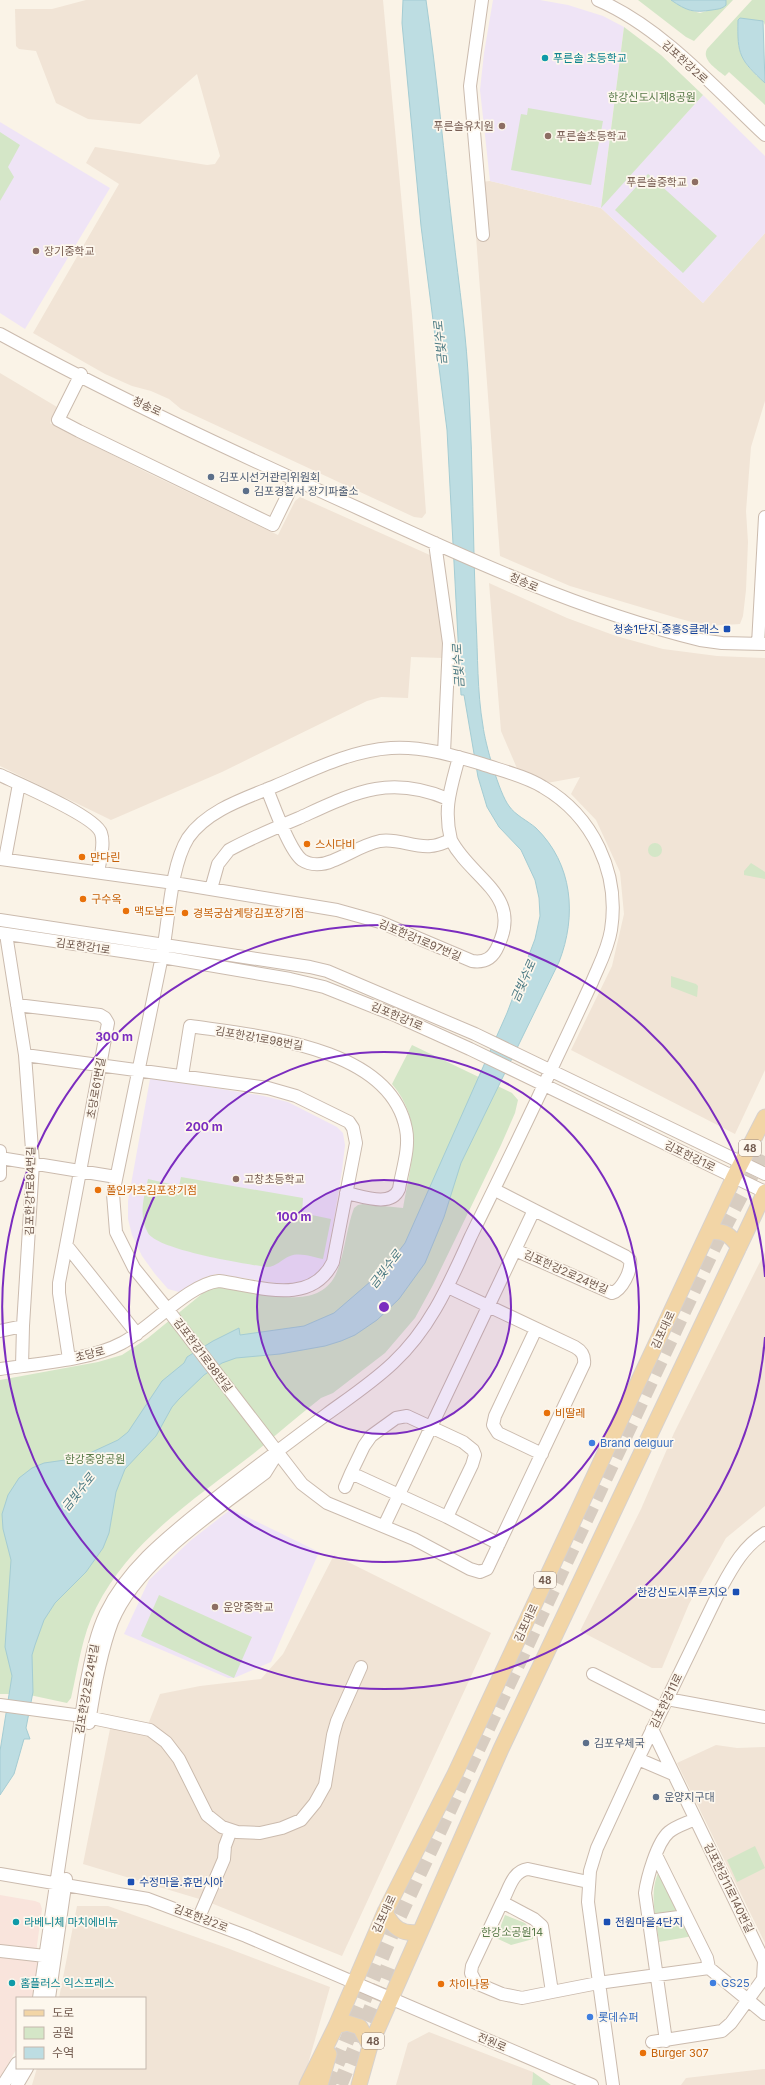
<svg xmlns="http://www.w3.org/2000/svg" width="765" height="2085" viewBox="0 0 765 2085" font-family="Inter,'Noto Sans KR',sans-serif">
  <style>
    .residential { fill: #f1e4d6 }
    .commercial { fill: #f9e4dc }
    .education { fill: #efe4f6 }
    .green { fill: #d4e6c7 }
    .water { fill: #bddde2; stroke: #a4ccd3 }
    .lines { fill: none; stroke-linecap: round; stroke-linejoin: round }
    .major-tunnel { stroke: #d8cdc1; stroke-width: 15; stroke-dasharray: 15 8; stroke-linecap: butt }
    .minor-casing { stroke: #cbbbae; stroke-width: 14 }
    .major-casing { stroke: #d7d1cd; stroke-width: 17 }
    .minor { stroke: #fff; stroke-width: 12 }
    .major { stroke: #f2d5a6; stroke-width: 15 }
    .ring { fill: none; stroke: #7b2cbf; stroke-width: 2 }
    .culture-dot { fill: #0f9aa8; stroke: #fdf7ed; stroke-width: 1.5 }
    .education-dot { fill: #8d6e63; stroke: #fdf7ed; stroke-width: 1.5 }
    .service-dot { fill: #5c6f8a; stroke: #fdf7ed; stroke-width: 1.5 }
    .transit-dot { fill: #1a4fb4; stroke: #fdf7ed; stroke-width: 1.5 }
    .food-dot { fill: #e8710a; stroke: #fdf7ed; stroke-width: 1.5 }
    .shop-dot { fill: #3f7fe0; stroke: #fdf7ed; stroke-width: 1.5 }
    .labels { text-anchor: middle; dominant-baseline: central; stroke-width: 3.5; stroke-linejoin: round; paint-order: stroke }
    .shield { fill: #fdf7ed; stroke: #9b897e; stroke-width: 1 }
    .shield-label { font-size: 10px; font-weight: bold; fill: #715a4e }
    .culture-label { font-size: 11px; fill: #0d838f; stroke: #fdf7ed; text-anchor: start }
    .street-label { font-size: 11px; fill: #715a4e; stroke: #fdf7ed }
    .park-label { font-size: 11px; fill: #597b4a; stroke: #fdf7ed }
    .education-label { font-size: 11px; fill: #785e54; stroke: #fdf7ed; text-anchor: start }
    .service-label { font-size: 11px; fill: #4e5e75; stroke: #fdf7ed; text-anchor: start }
    .transit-label { font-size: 11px; fill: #164399; stroke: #fdf7ed; text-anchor: end }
    .food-label { font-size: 11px; fill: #c56008; stroke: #fdf7ed; text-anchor: start }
    .shop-label { font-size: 11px; fill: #366cbe; stroke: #fdf7ed; text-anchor: start }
    .water-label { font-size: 12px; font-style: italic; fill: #4a7982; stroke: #fdf7ed }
    .centre { fill: #7b2cbf; stroke: #fdf7ed; stroke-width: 2 }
    .ring-label { font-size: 12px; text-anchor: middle; font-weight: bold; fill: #7b2cbf; stroke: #fdf7ed; stroke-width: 3.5; stroke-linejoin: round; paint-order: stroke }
  </style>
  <rect width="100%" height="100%" fill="#faf3e7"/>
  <path class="residential" d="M86 0H383L412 314 426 513 422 518 414 517 181 409 169 399 151 391 132 386 105 374 33 333 119 184 86 163 95 147 207 165 215 164 220 156 197 74 140 124 88 119 56 103 36 51 19 49 16 46 15 9H52Z
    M490 181 601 208 703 303 765 233V401L751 447 746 511 748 542 746 590 743 616 740 624 707 626 677 618 570 586 500 556 472 183Z
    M0 373 57 407 50 423 146 472 278 535 295 501 300 497 432 556 444 635 443 658 411 657 408 698 381 697 367 701 222 772 111 820 0 766Z
    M489 583 567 618 616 636 663 649 717 656 765 658V1070L735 1134 571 1050 612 966 624 914 620 872 596 820 571 794 580 777 547 783 519 773 501 731Z
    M765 1252V1506L726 1538 689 1604 662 1668H652L580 1631 641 1509 674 1433Z
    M334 1555 491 1633 342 1956 206 1901 83 1864 110 1729 147 1727 160 1694 200 1686 261 1679 283 1654Z
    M716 1745 737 1748 765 1747V1943L677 1763Z
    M77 1906H108L227 1948 330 1987 302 2085H32L37 2068H145V1998H59Z
    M429 2032 533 2072 532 2085H396L408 2043Z
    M765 2069V2085H681L686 2078Z"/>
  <path class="commercial" d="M0 1895 35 1901 40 1903 42 1909 37 1945 38 1964 32 1998H17V2048L0 2078Z"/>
  <path class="education" d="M493 0H540L568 5 603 16 624 27 601 207 703 95 765 156V233L703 303 601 208 490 181 480 90 484 53Z
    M0 122 110 188 25 329 0 313Z
    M154 1078 264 1096 288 1102 337 1127 343 1133 345 1145 342 1171 327 1260 316 1276 310 1280 295 1284H282L216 1274 203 1278 179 1292 168 1289 155 1274 142 1256 132 1235 128 1219V1201L150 1079Z
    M231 1509 319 1552 271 1662 234 1678H228L124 1634 149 1580 190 1541Z"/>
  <path class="green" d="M638 0H671L686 9 700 13 726 5V0H733L694 41 686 37Z
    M752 0H765V25L763 21 738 20C737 55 740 61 765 83V105L729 72 725 76C718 70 701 60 707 49Z
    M624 27 661 55 703 95 601 208Z
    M528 108 603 121 591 185 511 170 521 114 527 115Z
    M0 132 20 145 8 167 14 177 0 201Z
    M648 174 717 236 683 273 615 210Z
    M648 850a7 7 0 1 1 14 0a7 7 0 1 1-14 0Z
    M751 863 765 872V879L744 875V871Z
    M671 976 696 984 698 986 697 997 671 987Z
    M412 1045 512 1093 518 1100 515 1113 501 1145 433 1285 415 1318 385 1353 333 1393 321 1398C298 1416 276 1435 253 1454 195 1499 130 1540 96 1608 82 1635 78 1668 71 1698L67 1703 25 1694H0V1380L98 1362 122 1355 148 1338 203 1293 214 1288C249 1286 313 1317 335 1276 345 1255 346 1229 354 1208L358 1205 363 1204 403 1208C411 1162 425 1123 392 1084Z
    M181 1177 303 1198 302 1213 331 1219 323 1259C313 1257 300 1252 290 1256 282 1259 276 1267 267 1267 245 1264 158 1250 148 1233 138 1216 144 1197 148 1179L179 1186Z
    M159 1595 252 1637 234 1678 141 1636Z
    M755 1846 765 1868 737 1882 727 1860Z
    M660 1869 693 1936 659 1942C656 1918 648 1891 660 1869Z
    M505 1915 525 1923 534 1935 533 1939 511 1945 496 1938Z
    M533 2072 551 2085H532Z"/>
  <path class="water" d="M403 0H426C437 77 444 155 453 233 459 286 467 338 469 392 473 468 473 545 476 621 478 656 477 691 483 726 485 743 499 793 509 806 515 815 528 821 536 828 573 864 577 916 559 962L461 1163 444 1217 425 1263 399 1299 377 1320 355 1335 341 1341 325 1346 280 1354 236 1358 222 1363 204 1375 179 1399 172 1407 156 1436 125 1469 116 1492 109 1533 103 1548 86 1572 55 1603 44 1620 35 1645 32 1655 33 1692 26 1728 30 1739H24L14 1774 0 1795V1751L12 1676 5 1647 11 1560 3 1529 2 1514 8 1495 19 1478 32 1468 44 1463 79 1458 118 1440 128 1432 162 1381 184 1363 187 1357 213 1341 239 1328 240 1335 304 1326 334 1313 385 1269 405 1243 507 1013 535 939 540 916 539 898 535 880 521 850 499 827 487 807 478 777 464 695H461L447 430 421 226 402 23Z
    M671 0H726V5C722 9 718 9 712 10 693 13 687 11 671 0Z
    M740 18 763 21 765 83C740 60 737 55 738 20Z"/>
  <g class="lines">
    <path class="major-tunnel" d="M328 2085 397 1921 714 1247 765 1149
      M340 2085 388 1967"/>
    <g class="minor-casing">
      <path id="minor" d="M482 0 470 86 483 235
        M598 0C661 27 715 88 765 135
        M0 334C117 398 238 454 360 509 470 560 582 611 700 640L722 643 765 644
        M81 374 58 420 79 431 273 525 295 480
        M435 543 449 643 444 753
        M758 644 765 517
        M0 775C19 784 95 816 101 833 105 844 100 860 98 872
        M267 789C274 806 289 850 302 860 311 866 323 865 332 861 348 855 362 845 380 841 398 838 414 848 431 846 438 846 445 842 451 840 443 808 451 788 459 757
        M0 859 174 883 337 910 380 922 472 961C485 963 493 958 498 946 523 895 471 879 451 840
        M5 859 19 784
        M211 889 218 864 229 850C251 838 275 828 299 818 354 793 388 774 448 799
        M0 920 310 967 327 971 475 1034 765 1174
        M0 933 162 957 290 979 324 987 397 1016 470 1049 765 1192
        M6 934 25 1055 33 1163 23 1326
        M17 1005 100 1015 105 1018 108 1023 59 1283V1293L69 1359
        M182 1076 190 1026C258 1036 390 1046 406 1129 410 1148 402 1170 399 1189 391 1208 362 1196 346 1193
        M0 1158 116 1177
        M0 1175V1151
        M495 1190 534 1210
        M67 1246 137 1334
        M536 1329 495 1416 493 1425 498 1433 542 1454
        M0 1331 23 1326 22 1366
        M0 1369C36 1364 91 1360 122 1343 151 1328 188 1284 219 1281 258 1286 311 1307 333 1262L356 1143 353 1128 349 1122 296 1096 268 1088 25 1055
        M345 1487 351 1473
        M447 1517 351 1473 364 1446 371 1436 396 1418 407 1416 463 1442 473 1450 475 1455 472 1465 447 1517 499 1544
        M384 1526 534 1210 625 1256 630 1260C632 1270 622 1290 612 1293L515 1250
        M593 1674 662 1709
        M667 1699 765 1717
        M0 1705 82 1716 150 1730 166 1742 179 1759 207 1815 222 1827 237 1832 260 1833 282 1828 301 1820 315 1803 325 1785 333 1735 337 1721 361 1667
        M89 1723C94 1689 100 1654 112 1622 136 1562 215 1511 265 1473L275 1457
        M638 1759 673 1774
        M656 1855 707 1958 709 1968
        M0 1874 148 1899 246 1936 592 2085
        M588 1882 528 1869C512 1871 509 1890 502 1902L534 1919 542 1926 552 1992 598 1983 709 1968 765 2014
        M502 1902 472 1966 471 1973 476 1983 502 1994 522 1998 552 1992
        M199 1917 224 1859 225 1846 231 1830
        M649 1921 686 1916
        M0 1951 45 1956
        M39 1998 86 1685C91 1661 95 1636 106 1613 127 1570 164 1540 200 1511 241 1478 284 1446 327 1414 349 1398 373 1382 393 1363 431 1328 450 1282 471 1236 500 1177 529 1118 556 1059 568 1034 580 1008 592 982 599 965 608 949 611 930 620 873 593 816 543 787 525 776 503 771 482 764 452 755 422 746 391 748 349 751 313 770 275 786 246 798 207 810 188 838 170 867 169 922 162 956 146 1036 129 1115 113 1194L116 1232 134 1268 168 1310 302 1484 327 1503 414 1539 470 1569 480 1572 487 1569 489 1565 584 1364C585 1356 582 1351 575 1347L448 1287
        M49 1998 66 1879
        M666 2041 645 1893C647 1878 657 1842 669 1832 676 1826 687 1823 695 1819
        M652 2042 722 2031 731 2023 763 1979 764 1961 652 1729
        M3 2085 17 2063
        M17 2085 27 2068
        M613 2085 588 1902 590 1871 597 1848 638 1759 721 1588C733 1566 744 1546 765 1533"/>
    </g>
    <g class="major-casing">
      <path id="major" d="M709 1232C725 1230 730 1235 739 1247
        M385 1912C393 1928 402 1935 420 1932
        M336 2026 347 2023 360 2027 370 2046
        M307 2085 336 2026 385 1912 455 1774 734 1177 765 1117
        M320 2085 329 2054
        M359 2085 370 2046 501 1749 765 1192"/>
    </g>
    <use href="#minor" class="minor"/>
    <use href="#major" class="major"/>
  </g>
  <circle cx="384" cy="1307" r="127" fill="#7b2cbf" fill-opacity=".12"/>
  <g class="ring">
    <circle cx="384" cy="1307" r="127"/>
    <circle cx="384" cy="1307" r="255"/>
    <path d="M765 1337A382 382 0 1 1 765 1277"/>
  </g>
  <g class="culture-dot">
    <circle cx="545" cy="58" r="4"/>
    <circle cx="16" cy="1922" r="4"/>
    <circle cx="12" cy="1983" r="4"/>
  </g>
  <g class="education-dot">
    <circle cx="502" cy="126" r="4"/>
    <circle cx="548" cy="136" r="4"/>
    <circle cx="695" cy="182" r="4"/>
    <circle cx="36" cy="251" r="4"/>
    <circle cx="236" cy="1179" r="4"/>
    <circle cx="215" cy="1607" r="4"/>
  </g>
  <g class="service-dot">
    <circle cx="211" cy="477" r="4"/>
    <circle cx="246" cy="491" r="4"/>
    <circle cx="586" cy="1743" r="4"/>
    <circle cx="656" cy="1797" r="4"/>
  </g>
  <g class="transit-dot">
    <rect x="723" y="625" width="8" height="8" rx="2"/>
    <rect x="732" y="1588" width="8" height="8" rx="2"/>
    <rect x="127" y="1878" width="8" height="8" rx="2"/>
    <rect x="603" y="1918" width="8" height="8" rx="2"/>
  </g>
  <g class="food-dot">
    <circle cx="307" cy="844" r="4"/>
    <circle cx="82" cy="857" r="4"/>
    <circle cx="83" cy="899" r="4"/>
    <circle cx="126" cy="911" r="4"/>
    <circle cx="185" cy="913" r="4"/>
    <circle cx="98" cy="1190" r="4"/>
    <circle cx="547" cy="1413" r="4"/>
    <circle cx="441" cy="1984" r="4"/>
    <circle cx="643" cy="2053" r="4"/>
  </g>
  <g class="shop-dot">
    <circle cx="592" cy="1443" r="4"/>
    <circle cx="713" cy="1983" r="4"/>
    <circle cx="590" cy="2017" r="4"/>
  </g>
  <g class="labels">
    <g class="shield">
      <rect x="739" y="1140" width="22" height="16" rx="3"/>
      <rect x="534" y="1572" width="22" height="16" rx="3"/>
      <rect x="362" y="2033" width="22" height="16" rx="3"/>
    </g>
    <g class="shield-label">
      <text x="750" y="1148">48</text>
      <text x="545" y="1580">48</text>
      <text x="373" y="2041">48</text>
    </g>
    <g class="culture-label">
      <text x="553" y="58">푸른솔 초등학교</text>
      <text x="24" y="1922">라베니체 마치에비뉴</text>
      <text x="20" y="1983">홈플러스 익스프레스</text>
    </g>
    <g class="street-label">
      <text transform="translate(685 62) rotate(42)">김포한강2로</text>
      <text transform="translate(147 406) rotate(25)">청송로</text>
      <text transform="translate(524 582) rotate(24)">청송로</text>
      <text transform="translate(420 940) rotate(23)">김포한강1로97번길</text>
      <text transform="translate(83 946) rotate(8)">김포한강1로</text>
      <text transform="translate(397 1016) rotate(23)">김포한강1로</text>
      <text transform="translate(259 1038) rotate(10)">김포한강1로98번길</text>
      <text transform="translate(96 1088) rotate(-80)">초당로61번길</text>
      <text transform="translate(690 1156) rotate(26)">김포한강1로</text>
      <text transform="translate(30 1191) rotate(-89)">김포한강1로84번길</text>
      <text transform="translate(566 1272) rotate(24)">김포한강2로24번길</text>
      <text transform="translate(663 1330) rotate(-65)">김포대로</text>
      <text transform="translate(90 1354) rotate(-14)">초당로</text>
      <text transform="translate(203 1355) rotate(53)">김포한강1로98번길</text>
      <text transform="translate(526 1623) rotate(-65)">김포대로</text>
      <text transform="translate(87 1689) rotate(-80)">김포한강2로24번길</text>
      <text transform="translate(666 1701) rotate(-64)">김포한강11로</text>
      <text transform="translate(729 1888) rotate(64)">김포한강11로140번길</text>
      <text transform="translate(384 1914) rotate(-65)">김포대로</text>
      <text transform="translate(201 1918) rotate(21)">김포한강2로</text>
      <text transform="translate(492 2042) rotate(23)">전원로</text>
    </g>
    <g class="park-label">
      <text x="652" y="97">한강신도시제8공원</text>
      <text x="95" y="1459">한강중앙공원</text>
      <text x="512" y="1932">한강소공원14</text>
    </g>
    <g class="education-label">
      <text x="494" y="126" text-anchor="end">푸른솔유치원</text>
      <text x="556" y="136">푸른솔초등학교</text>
      <text x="687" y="182" text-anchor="end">푸른솔중학교</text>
      <text x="44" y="251">장기중학교</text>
      <text x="244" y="1179">고창초등학교</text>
      <text x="223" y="1607">운양중학교</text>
    </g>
    <g class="service-label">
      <text x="219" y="477">김포시선거관리위원회</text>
      <text x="254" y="491">김포경찰서 장기파출소</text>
      <text x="594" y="1743">김포우체국</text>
      <text x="664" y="1797">운양지구대</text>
    </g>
    <g class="transit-label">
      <text x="719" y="629">청송1단지.중흥S클래스</text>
      <text x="728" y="1592">한강신도시푸르지오</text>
      <text x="139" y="1882" text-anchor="start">수정마을.휴먼시아</text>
      <text x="615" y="1922" text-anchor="start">전원마을4단지</text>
    </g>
    <g class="food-label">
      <text x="315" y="844">스시다비</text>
      <text x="90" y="857">만다린</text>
      <text x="91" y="899">구수옥</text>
      <text x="134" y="911">맥도날드</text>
      <text x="193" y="913">경복궁삼계탕김포장기점</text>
      <text x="106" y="1190">폴인카츠김포장기점</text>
      <text x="555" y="1413">비딸레</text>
      <text x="449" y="1984">차이나몽</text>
      <text x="651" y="2053">Burger 307</text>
    </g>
    <g class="shop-label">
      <text x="600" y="1443">Brand delguur</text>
      <text x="721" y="1983">GS25</text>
      <text x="598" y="2017">롯데슈퍼</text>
    </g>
    <g class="water-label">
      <text transform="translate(440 343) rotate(-96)">금빛수로</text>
      <text transform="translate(458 666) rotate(-94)">금빛수로</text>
      <text transform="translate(523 981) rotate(-66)">금빛수로</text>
      <text transform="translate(385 1269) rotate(-52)">금빛수로</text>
      <text transform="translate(78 1492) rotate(-51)">금빛수로</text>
    </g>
  </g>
  <circle cx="384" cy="1307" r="6" class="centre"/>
  <g class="ring-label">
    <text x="114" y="1041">300 m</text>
    <text x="204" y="1131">200 m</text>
    <text x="294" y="1221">100 m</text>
  </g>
  <rect x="16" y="1997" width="130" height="72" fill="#fdf7ed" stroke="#c5b8ad"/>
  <rect x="24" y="2010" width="20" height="6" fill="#f2d5a6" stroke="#c5b8ad"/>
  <text x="52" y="2017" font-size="12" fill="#715a4e">도로</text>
  <rect x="24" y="2027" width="20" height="12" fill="#d4e6c7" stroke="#c5b8ad"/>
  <text x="52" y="2037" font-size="12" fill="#715a4e">공원</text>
  <rect x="24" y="2047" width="20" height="12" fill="#bddde2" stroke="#c5b8ad"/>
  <text x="52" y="2057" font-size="12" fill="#715a4e">수역</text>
</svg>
